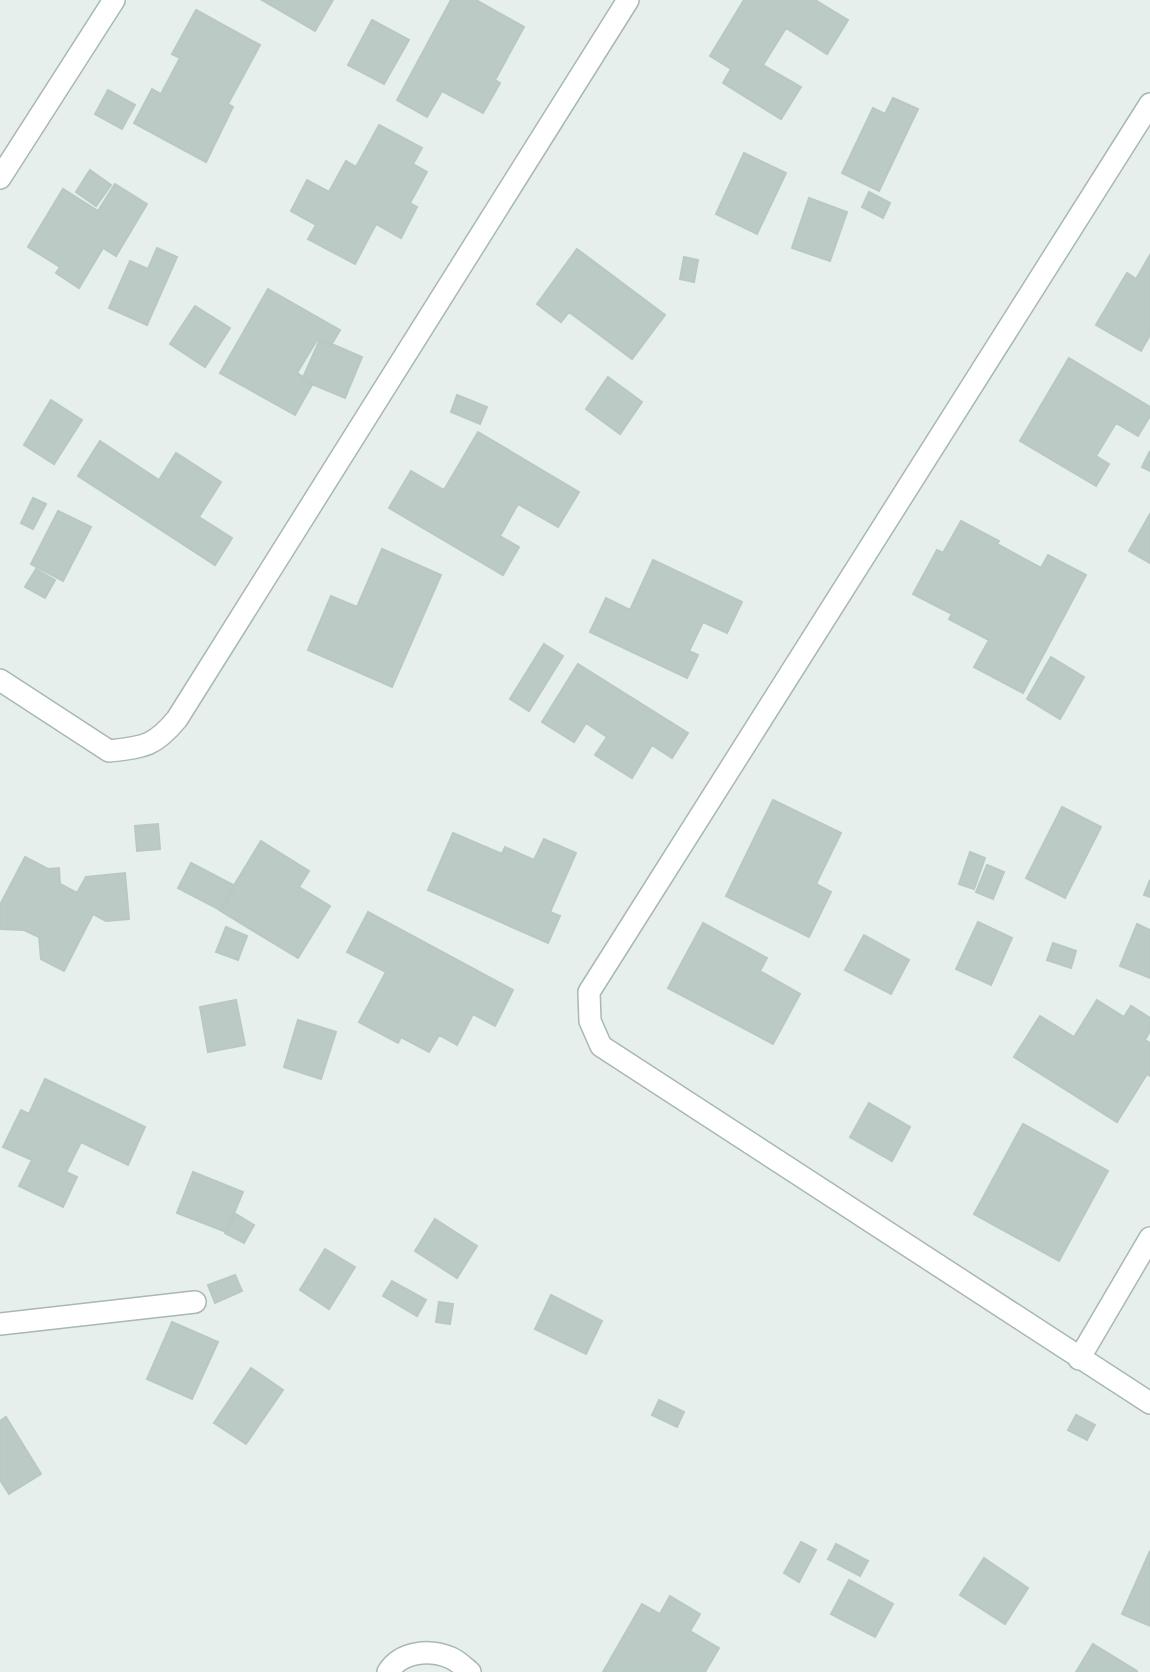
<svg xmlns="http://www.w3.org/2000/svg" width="1150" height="1672" viewBox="0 0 1150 1672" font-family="Poppins,sans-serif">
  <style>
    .building { fill: #bbcac4; stroke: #b8c9c2; stroke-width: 2 }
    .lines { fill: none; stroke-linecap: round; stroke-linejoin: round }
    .minor-casing { stroke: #a8b8b2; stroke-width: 24 }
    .minor { stroke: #fff; stroke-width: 21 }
  </style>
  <rect width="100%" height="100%" fill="#e6efeb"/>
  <path class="building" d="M262 0H333L315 31Z
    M451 0H476L524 27 495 80 500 83 483 113 442 91 427 117 397 100Z
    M744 0H815L848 20 827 54 786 28 763 65 801 87 781 119 723 83 731 69 710 56Z
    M196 10 260 45 228 104 233 107 206 162 134 123 152 89 161 94 180 58 172 54Z
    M372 20 409 40 384 84 348 65Z
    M108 90 135 105 122 129 95 114Z
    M893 98 918 109 879 191 842 173 873 108 885 114Z
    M379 125 422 148 413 164 427 172 410 203 417 207 401 238 376 224 355 264 308 239 316 225 291 211 307 180 329 192 346 161 356 167Z
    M744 153 786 173 757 234 716 214Z
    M90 170 111 185 96 206 76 192Z
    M115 184 147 204 116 256 103 248 79 288 56 273 60 267 28 247 63 189 98 211Z
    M869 192 890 203 883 218 862 207Z
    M809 198 847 212 830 261 792 248Z
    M157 248 177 257 147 325 109 308 130 261 148 269Z
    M577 249 665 315 632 359 569 312 561 322 537 304Z
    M1150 255V335L1141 351 1096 325 1127 273 1136 279Z
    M684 257 698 260 694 282 680 279Z
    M268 289 340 330 330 347 317 340 297 373 313 383 295 415 220 373Z
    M195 306 230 328 205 367 170 344Z
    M320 339 362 357 345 398 302 380Z
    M1069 358 1150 407V416L1138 436 1116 423 1096 456 1109 464 1096 486 1020 441Z
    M608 377 642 402 620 434 586 409Z
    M457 395 487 407 480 424 451 412Z
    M51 400 82 420 54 464 24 445Z
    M478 432 579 492 558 527 518 504 500 536 519 547 503 575 389 508 411 471 444 490Z
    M100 441 159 480 176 453 221 482 199 517 232 538 215 565 78 476Z
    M1150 451V471L1142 467Z
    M33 498 46 504 33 529 21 523Z
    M58 511 91 527 63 581 31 564Z
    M1150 514V563L1129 551Z
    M961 521 999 541 997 544 1041 568 1048 555 1086 575 1023 693 974 667 989 640 949 619 952 614 913 594 937 550 943 553Z
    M382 549 441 575 392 687 308 650 331 596 357 607Z
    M653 560 742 602 727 633 703 622 689 651 698 655 687 678 590 632 606 598 630 610Z
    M36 569 55 580 45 598 25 587Z
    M544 644 563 656 529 711 510 699Z
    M1051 657 1084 677 1060 719 1027 699Z
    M578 664 688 733 672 758 652 745 632 778 595 755 607 737 586 723 574 742 542 722Z
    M773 800 841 833 816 884 831 892 809 937 726 896Z
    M1062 807 1101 827 1065 898 1026 878Z
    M158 824 160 849 137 851 135 826Z
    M453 833 502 854 505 847 534 860 544 839 576 853 550 912 560 916 548 943 428 890Z
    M261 841 309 871 299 887 330 906 298 958 219 910Z
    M970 852 985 858 974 889 959 884Z
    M25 857 48 869 59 868 60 884 77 893 86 877 125 873 129 919 106 921 93 914 64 971 41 959 39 937 24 930 0 929V905Z
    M191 863 235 886 222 911 178 888Z
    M987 865 1004 872 993 899 976 892Z
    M1150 880V897L1144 895Z
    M368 912 513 990 495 1026 473 1014 457 1045 439 1035 429 1052 401 1037 398 1043 359 1022 386 972 347 952Z
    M978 922 1012 938 991 985 956 969Z
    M703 923 767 958 760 971 800 994 773 1044 668 988Z
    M1137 924 1150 930V978L1120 966Z
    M226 927 247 936 238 960 216 952Z
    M864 935 909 960 891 994 845 970Z
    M1053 943 1076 951 1071 968 1047 960Z
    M236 1000 245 1045 208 1052 200 1007Z
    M1097 1000 1124 1017 1131 1006 1150 1018V1031L1145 1040 1150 1043V1076L1147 1074 1117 1122 1014 1057 1040 1016 1074 1037Z
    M298 1020 336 1032 321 1079 284 1067Z
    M45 1079 145 1127 128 1165 81 1142 66 1172 77 1177 63 1207 19 1186 32 1160 3 1147 21 1110 29 1114Z
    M869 1103 910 1127 892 1161 850 1137Z
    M1023 1124 1108 1171 1059 1261 974 1214Z
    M193 1172 243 1192 226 1232 177 1213Z
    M236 1214 254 1225 244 1243 225 1233Z
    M435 1219 477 1246 457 1278 415 1251Z
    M325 1249 355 1267 329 1309 300 1290Z
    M235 1275 242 1291 215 1303 208 1285Z
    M392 1281 426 1300 417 1316 383 1296Z
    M551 1295 602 1321 586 1354 535 1329Z
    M439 1302 453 1304 450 1324 436 1322Z
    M172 1322 218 1342 192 1399 147 1379Z
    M251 1368 283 1390 246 1444 214 1423Z
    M659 1400 684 1412 677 1427 652 1415Z
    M1076 1415 1095 1425 1087 1440 1068 1430Z
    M6 1417 41 1474 9 1494 0 1480V1421Z
    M801 1542 816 1550 799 1582 784 1573Z
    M836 1544 868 1561 860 1576 828 1559Z
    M1150 1551V1626L1122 1614Z
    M984 1558 1028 1588 1005 1624 960 1595Z
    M849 1580 893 1604 875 1637 831 1614Z
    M670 1596 700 1614 690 1631 719 1648 705 1672H603L642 1604 660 1614Z
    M1093 1644 1137 1671V1672H1076Z"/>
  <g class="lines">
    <g class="minor-casing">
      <path id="minor" d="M1150 104 589 992 590 1021 601 1046 1150 1403
        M0 178 114 0
        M0 680 109 751C143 747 154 747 177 719L628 0
        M0 1324 195 1302
        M1079 1359 1150 1238
        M388 1672C401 1651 430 1649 451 1658 458 1661 465 1668 470 1672"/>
    </g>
    <use href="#minor" class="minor"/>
  </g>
</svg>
